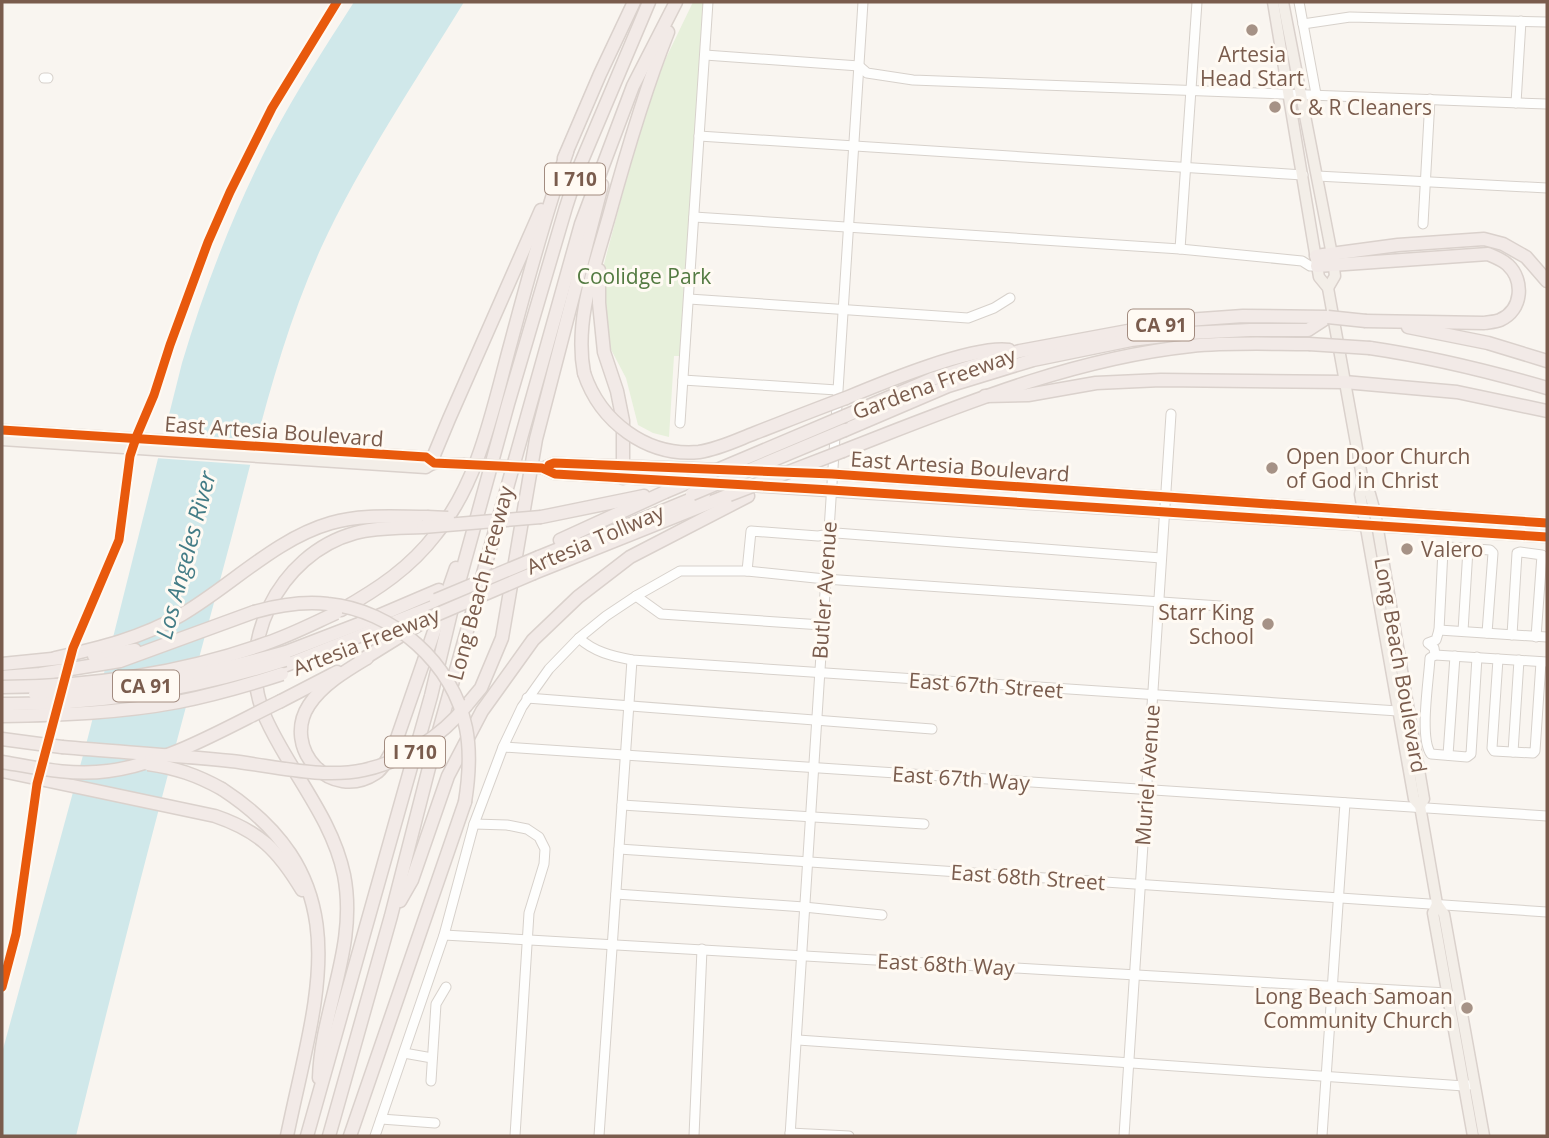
<svg xmlns="http://www.w3.org/2000/svg" width="1549" height="1138" font-family="'Open Sans',sans-serif">
	<rect width="100%" height="100%" fill="#f9f5f0"/>
	<path fill="#e7f0db" d="M693 2H704L680 356H674L669 437 653 433 638 425 626 378 606 340 601 309 604 264 643 117 666 58Z"/>
	<path fill="#d0e8ea" d="M354 2H464C415 82 361 162 321 248 274 352 252 464 222 573 171 760 122 948 76 1136H2V1053L88 737 182 363C205 286 234 211 271 139 296 92 325 47 354 2Z"/>
	<path fill="#f9f5f0" d="M161 433 260 440 253 465 155 458Z"/>
	<g fill="none" stroke-linecap="round" stroke-linejoin="round">
		<g stroke="#d7d1cb" stroke-width="11">
			<g id="minor">
				<path d="M1299 2 1316 94"/>
				<path d="M1303 24 1350 17 1547 22"/>
				<path d="M705 55 859 66 867 73 913 80 1547 104"/>
				<path d="M44 78H48"/>
				<path d="M1516 103 1521 21"/>
				<path d="M699 136 1303 175"/>
				<path d="M1317 176 1547 188"/>
				<path d="M694 217 1180 249 1302 261 1310 266H1317"/>
				<path d="M1423 224 1430 99"/>
				<path d="M1180 249 1197 2"/>
				<path d="M689 299 968 318 994 308 1010 298"/>
				<path d="M683 380 837 390"/>
				<path d="M680 423 708 2"/>
				<path d="M747 571 751 531 818 536 836 533 1161 558"/>
				<path d="M636 596 661 614 822 625"/>
				<path d="M1439 630 1547 637"/>
				<path d="M1463 631 1468 549"/>
				<path d="M1512 635 1517 553 1520 552 1542 555 1536 637"/>
				<path d="M579 638C594 652 612 656 632 660L1398 711"/>
				<path d="M1435 655 1547 662"/>
				<path d="M1477 657 1471 754 1467 757 1431 754C1419 738 1429 679 1430 658L1435 655 1434 648 1428 643 1436 640 1439 630 1443 550 1448 547 1490 550 1493 553 1487 633"/>
				<path d="M1498 659 1492 748 1494 751 1533 753 1535 751 1541 662"/>
				<path d="M527 698 932 729"/>
				<path d="M503 747 1547 816"/>
				<path d="M1513 752 1519 660"/>
				<path d="M1448 755 1455 656"/>
				<path d="M622 805 924 824"/>
				<path d="M474 824 507 825 527 829 539 837 545 849 544 864 529 913 515 1136"/>
				<path d="M619 849 1547 912"/>
				<path d="M616 894 804 907 882 915"/>
				<path d="M444 935 1447 993"/>
				<path d="M798 1040 1464 1086 1469 1085"/>
				<path d="M404 1053 432 1058"/>
				<path d="M431 1081 436 1004 446 987"/>
				<path d="M381 1119 435 1123"/>
				<path d="M790 1133 849 1136"/>
				<path d="M375 1136 444 935 474 824 503 747 522 707 549 669 579 638 606 616 636 596 680 571H747L825 579 1220 606"/>
				<path d="M599 1136 632 660"/>
				<path d="M694 1136 702 949"/>
				<path d="M790 1136 863 2"/>
				<path d="M1124 1136 1171 414"/>
				<path d="M1322 1136 1345 803"/>
			</g>
		</g>
		<g stroke="#dad1cc" stroke-width="13">
			<g id="major">
				<path d="M1273 2 1319 277 1328 288 1363 482 1370 494 1375 512 1424 799 1420 806"/>
				<path d="M1283 2 1333 260 1335 276 1328 288"/>
				<path d="M2 430 426 457 434 463 463 464"/>
				<path d="M2 440 426 468 434 463"/>
				<path d="M542 468 555 474 689 482"/>
				<path d="M542 468 554 463 720 469"/>
				<path d="M750 470 832 474 1547 523"/>
				<path d="M1363 482 1360 494 1408 765 1414 799 1420 806 1437 904 1444 914 1484 1136"/>
				<path d="M719 484 1547 537"/>
				<path d="M1437 904 1433 913 1473 1136"/>
			</g>
		</g>
		<g stroke="#dad1cc" stroke-width="15">
			<g id="highway">
				<path d="M564 158 600 74 634 2"/>
				<path d="M1316 256 1398 245 1484 239 1503 244 1526 257 1547 281"/>
				<path d="M1317 266 1488 254C1495 257 1503 260 1508 265 1524 280 1523 310 1500 320 1495 322 1489 322 1484 323L1366 321"/>
				<path d="M599 270V303L604 352 617 391 623 421V478"/>
				<path d="M1408 327 1488 343 1547 361"/>
				<path d="M1370 348C1431 357 1488 371 1547 388"/>
				<path d="M584 373C574 320 595 266 609 216 626 154 644 92 668 32"/>
				<path d="M985 396 1028 395 1096 383 1161 380 1344 382 1457 392 1547 411"/>
				<path d="M846 398C882 383 973 345 1009 350"/>
				<path d="M845 416 932 379 1020 351 1187 320 1243 316 1327 317"/>
				<path d="M845 430 948 386 1033 360 1131 340 1188 333 1250 330H1308L1328 317"/>
				<path d="M843 451C956 407 1069 359 1191 346 1230 342 1269 344 1309 344"/>
				<path d="M434 463V455L449 419 541 210"/>
				<path d="M541 517 644 496"/>
				<path d="M560 540 665 492"/>
				<path d="M570 549 704 494"/>
				<path d="M539 557 576 542"/>
				<path d="M534 573 729 495"/>
				<path d="M341 610C378 589 410 568 436 534 480 480 493 407 511 342 528 278 545 215 567 152"/>
				<path d="M286 652 364 622 439 590"/>
				<path d="M94 656 135 650"/>
				<path d="M55 658C99 648 142 638 181 615 231 586 275 539 331 523 362 514 395 517 427 517"/>
				<path d="M367 658C347 670 323 684 309 705 281 748 331 803 376 773 384 768 389 755 394 747L456 568"/>
				<path d="M360 661 431 617"/>
				<path d="M2 664 62 658"/>
				<path d="M284 666 435 606"/>
				<path d="M2 677 40 674 120 661 254 612"/>
				<path d="M281 701 337 672"/>
				<path d="M466 706 481 688 502 638 536 439 602 185"/>
				<path d="M2 739 62 747"/>
				<path d="M2 771 215 816C259 831 278 850 302 890"/>
				<path d="M222 789C364 882 315 998 287 1136"/>
				<path d="M400 901 412 880 448 776 482 711 533 640 578 597 630 557 748 496"/>
				<path d="M319 1078C321 1009 358 947 344 875 332 817 290 772 266 719 233 647 278 554 355 533 376 527 401 528 423 527"/>
				<path d="M307 1136 431 696 453 604 508 404 566 207 578 170 649 2"/>
				<path d="M329 1136 391 916 433 752 581 224 633 86 676 2"/>
				<path d="M350 1136 465 802"/>
			</g>
		</g>
		<use href="#minor" stroke="#fefefd" stroke-width="9"/>
		<use href="#major" stroke="#f3eee8" stroke-width="10"/>
		<use href="#highway" stroke="#f2eae7" stroke-width="12"/>
		<g stroke="#dad1cc" stroke-width="13" stroke-linecap="butt">
			<path id="major-bridge" d="M463 464 542 468"/>
		</g>
		<g stroke="#dad1cc" stroke-width="15" stroke-linecap="butt">
			<g id="highway-bridge">
				<path d="M1328 317 1366 321"/>
				<path d="M1309 344 1370 348"/>
				<path d="M584 373C600 421 646 457 699 452 719 449 737 440 755 433 786 421 816 409 846 398"/>
				<path d="M665 492 845 416"/>
				<path d="M692 494 845 430"/>
				<path d="M729 495 843 451"/>
				<path d="M427 517 448 518"/>
				<path d="M423 527 541 517"/>
				<path d="M436 600 539 557"/>
				<path d="M254 612C279 605 302 601 328 604 393 610 453 663 466 728 471 753 469 777 465 802"/>
				<path d="M431 617 534 573"/>
				<path d="M2 687C90 687 184 673 267 643 291 635 314 623 336 613"/>
				<path d="M35 694C123 692 201 676 286 652"/>
				<path d="M2 704C99 705 192 690 285 660"/>
				<path d="M2 716C61 715 120 713 178 702 213 695 248 685 282 674"/>
				<path d="M62 747C118 752 175 755 231 761 274 766 322 779 364 770 402 762 442 736 466 706"/>
				<path d="M2 762C37 768 72 776 108 771 166 764 229 726 281 701"/>
				<path d="M148 764C176 768 197 775 222 789"/>
			</g>
		</g>
		<use href="#major-bridge" stroke="#f3eee8" stroke-width="10"/>
		<use href="#highway-bridge" stroke="#f2eae7" stroke-width="12"/>
		<g stroke="#fffaf3" stroke-width="13">
			<g id="cycleway">
				<path d="M2 430 426 457 434 463 542 468 555 474 831 490 1547 537"/>
				<path d="M549 465 554 463 832 474 1547 523"/>
				<path d="M2 987 16 934 37 784 73 648 119 540 130 456 137 435 154 395 170 345 208 242 230 192 272 108 337 2"/>
			</g>
		</g>
		<use href="#cycleway" stroke="#e8590c" stroke-width="9"/>
	</g>
	<g fill="#a69286" stroke="#fffaf3" stroke-width="2.5">
		<circle cx="1252" cy="30" r="7"/>
		<circle cx="1275" cy="107" r="7"/>
		<circle cx="1272" cy="468" r="7"/>
		<circle cx="1407" cy="549" r="7"/>
		<circle cx="1268" cy="624" r="7"/>
		<circle cx="1467" cy="1008" r="7"/>
	</g>
	<g text-anchor="middle" dominant-baseline="central" stroke-width="6" stroke-linejoin="round" paint-order="stroke">
		<g fill="#fffaf3" stroke="#a28b7f" stroke-width="2">
			<rect x="545" y="163.5" width="60" height="31" rx="5"/>
			<rect x="1128" y="309.5" width="66" height="31" rx="5"/>
			<rect x="113" y="670.5" width="66" height="31" rx="5"/>
			<rect x="385" y="736.5" width="60" height="31" rx="5"/>
		</g>
		<g font-size="19" font-weight="bold" fill="#7a5c4d">
			<text x="575" y="179">I 710</text>
			<text x="1161" y="325">CA 91</text>
			<text x="146" y="686">CA 91</text>
			<text x="415" y="752">I 710</text>
		</g>
		<g font-size="21" fill="#7a5c4d" stroke="#fffaf3" text-anchor="start">
			<text x="1252" y="54" text-anchor="middle">Artesia<tspan x="1252" dy="24">Head Start</tspan></text>
			<text x="1289" y="107">C &amp; R Cleaners</text>
			<text x="1286" y="456">Open Door Church<tspan x="1286" dy="24">of God in Christ</tspan></text>
			<text x="1421" y="549">Valero</text>
			<text x="1254" y="612" text-anchor="end">Starr King<tspan x="1254" dy="24">School</tspan></text>
			<text x="1453" y="996" text-anchor="end">Long Beach Samoan<tspan x="1453" dy="24">Community Church</tspan></text>
		</g>
		<g font-size="21" fill="#537a41" stroke="#fffaf3">
			<text x="644" y="276">Coolidge Park</text>
		</g>
		<g font-size="21" fill="#7a5c4d" stroke="#fffaf3">
			<text transform="translate(934 383) rotate(-20)">Gardena Freeway</text>
			<text transform="translate(274 431) rotate(4)">East Artesia Boulevard</text>
			<text transform="translate(960 466) rotate(4)">East Artesia Boulevard</text>
			<text transform="translate(595 539) rotate(-23)">Artesia Tollway</text>
			<text transform="translate(480 583) rotate(-75)">Long Beach Freeway</text>
			<text transform="translate(824 590) rotate(-86)">Butler Avenue</text>
			<text transform="translate(366 641) rotate(-21)">Artesia Freeway</text>
			<text transform="translate(1401 665) rotate(80)">Long Beach Boulevard</text>
			<text transform="translate(986 685) rotate(4)">East 67th Street</text>
			<text transform="translate(1147 775) rotate(-86)">Muriel Avenue</text>
			<text transform="translate(961 778) rotate(4)">East 67th Way</text>
			<text transform="translate(1028 877) rotate(4)">East 68th Street</text>
			<text transform="translate(946 964) rotate(3)">East 68th Way</text>
		</g>
		<g font-size="23" font-style="italic" fill="#437c86" stroke="#fffaf3">
			<text transform="translate(185 555) rotate(-75)">Los Angeles River</text>
		</g>
	</g>
	<rect width="1549" height="1138" fill="none" stroke="#7a5c4d" stroke-width="7"/>
</svg>
